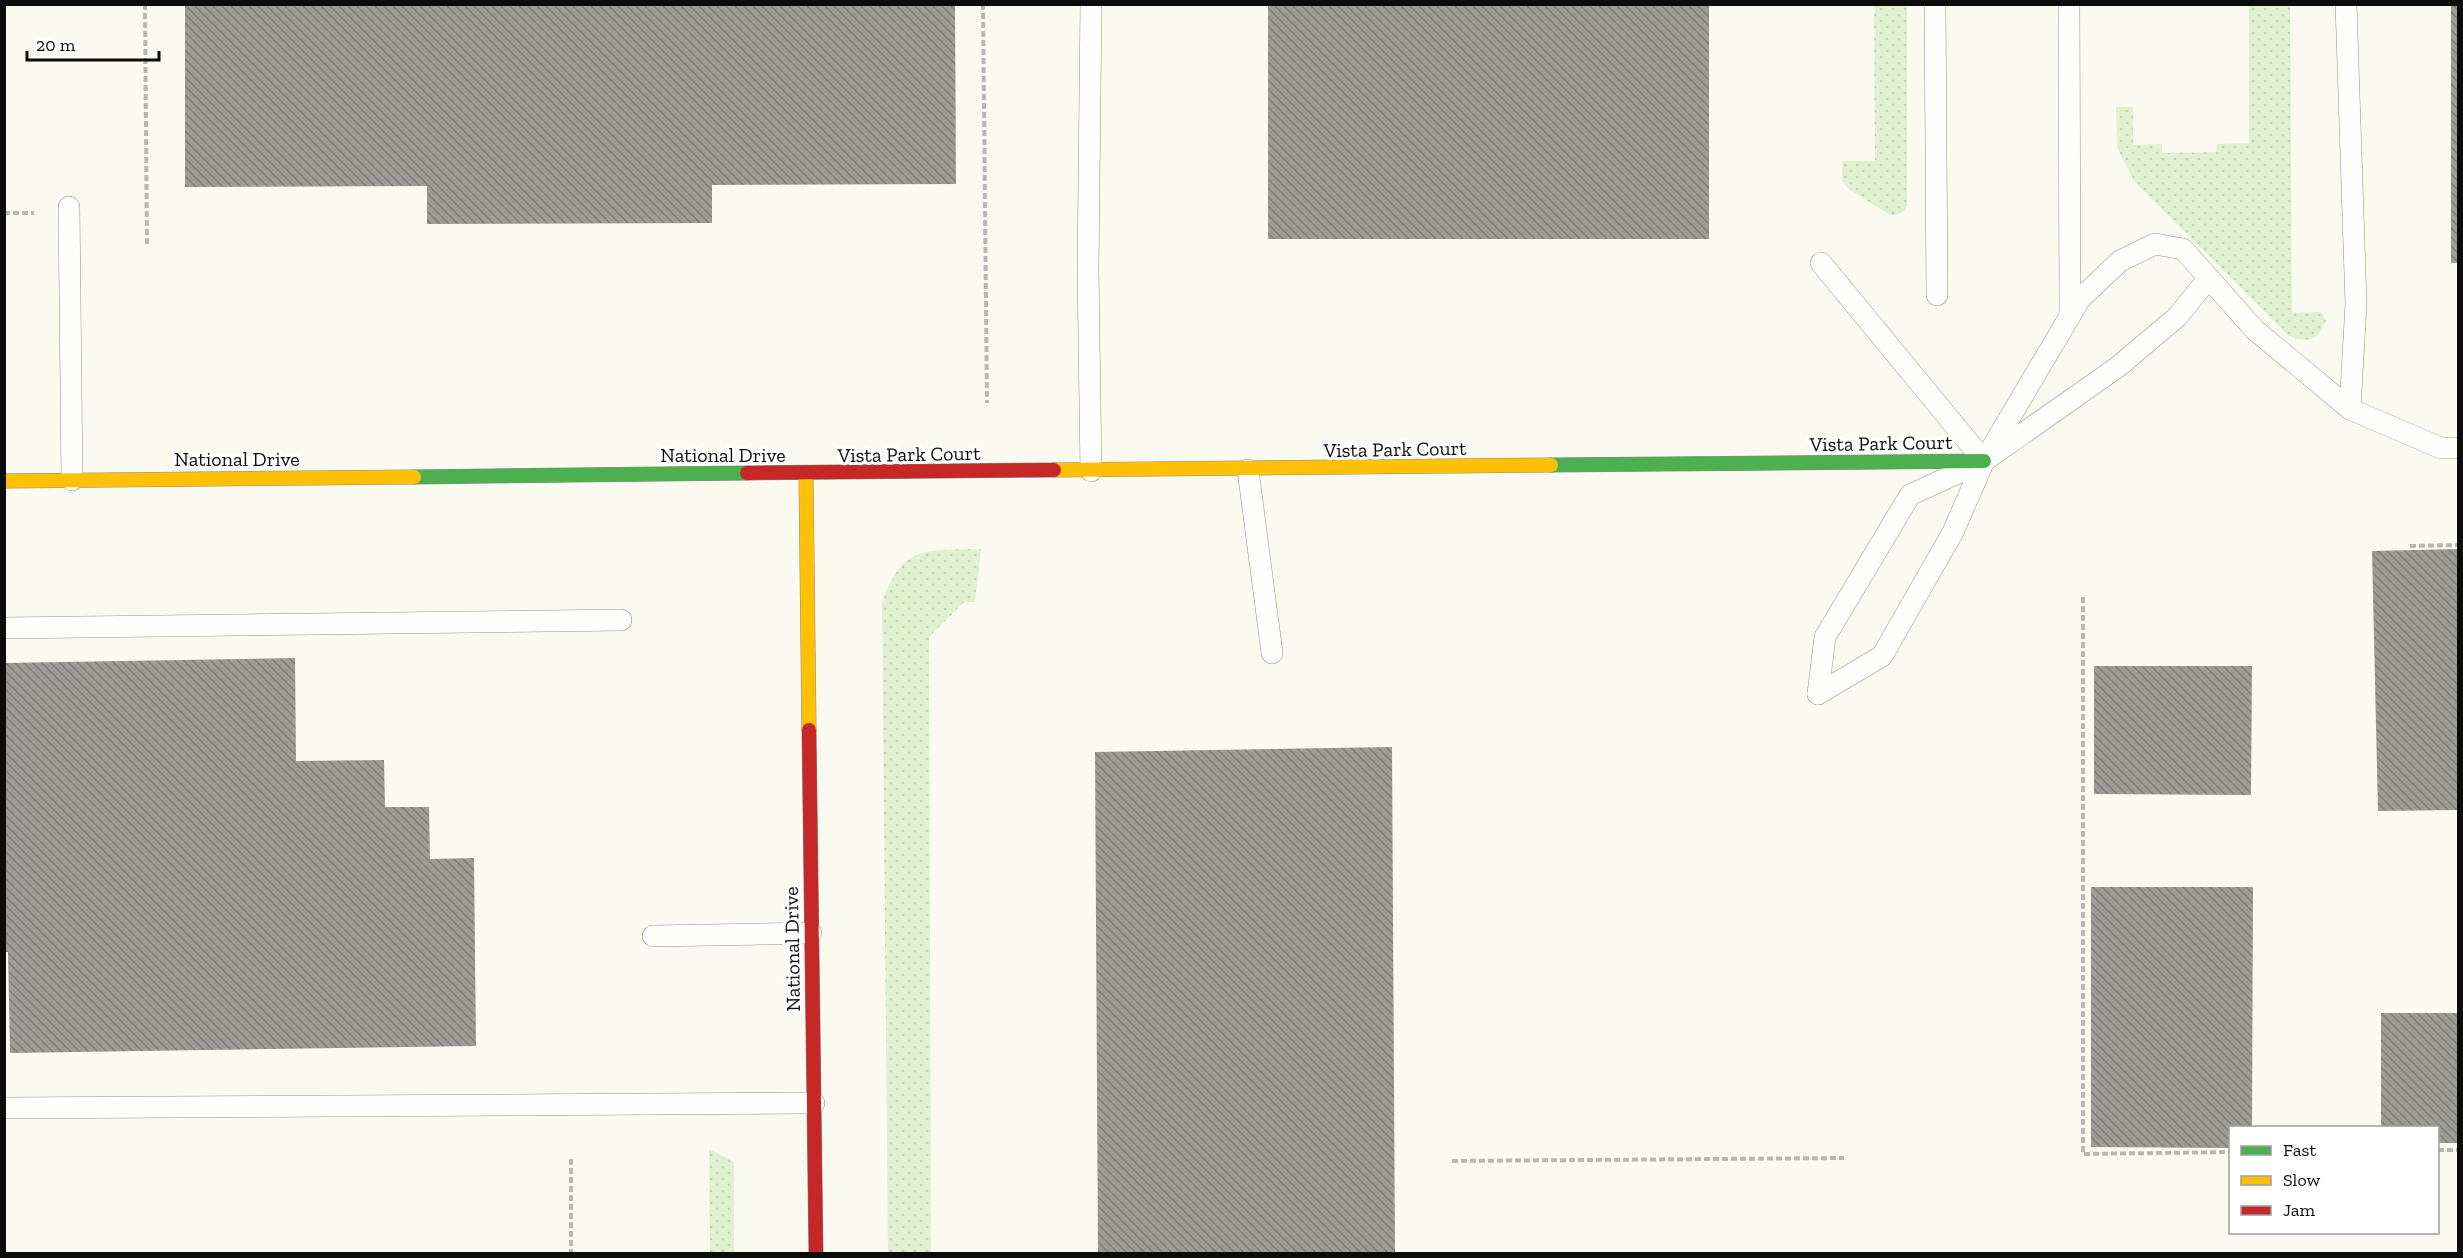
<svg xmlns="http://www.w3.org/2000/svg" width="2463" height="1258" font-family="'Zilla Slab',serif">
	<defs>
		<pattern id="grass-dots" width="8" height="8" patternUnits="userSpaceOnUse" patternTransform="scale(1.5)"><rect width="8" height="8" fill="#e0f1d0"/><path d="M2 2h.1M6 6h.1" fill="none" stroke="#bfcdb1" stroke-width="1.8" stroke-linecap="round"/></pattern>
		<pattern id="building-back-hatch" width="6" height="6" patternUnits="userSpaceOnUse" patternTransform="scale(1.5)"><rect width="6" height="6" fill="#9d9c96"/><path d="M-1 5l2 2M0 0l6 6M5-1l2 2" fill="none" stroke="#7e7e79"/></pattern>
	</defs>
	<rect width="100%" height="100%" fill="#fafaf0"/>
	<g fill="url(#grass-dots)">
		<path d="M1874 5H1907V205C1904 213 1899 215 1890 215L1847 188 1842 180V161H1875Z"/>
		<path d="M2249 5H2290L2292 313 2321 312 2326 320C2319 340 2308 344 2289 336L2134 181 2117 147 2116 107H2133V145L2162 144V153L2216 152 2217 144 2249 143Z"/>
		<path d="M981 549 975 602H964L929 637 931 1253H888L882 603C903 543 926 551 981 549Z"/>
		<path d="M709 1149 734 1162V1253H710Z"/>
	</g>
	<g fill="url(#building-back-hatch)">
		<path d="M425 4H955L956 184 712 185V223L427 224V186L185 187V6Z"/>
		<rect x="1268" y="4" width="441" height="235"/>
		<rect x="2451" y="4" width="7" height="259"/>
		<path d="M2458 549V810L2378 811 2372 551Z"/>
		<path d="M295 658 296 761 384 760 385 807H429L430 859 474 858 476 1046 10 1053 8 952H4V663Z"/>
		<path d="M2094 666H2252L2251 795 2094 794Z"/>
		<path d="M1392 747 1395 1254H1098L1095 752Z"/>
		<path d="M2091 887H2253L2252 1128H2230V1148L2091 1147Z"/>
		<path d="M2381 1013H2458V1143H2438V1128H2381Z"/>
	</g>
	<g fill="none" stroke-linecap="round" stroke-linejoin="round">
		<g stroke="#93938f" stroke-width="22">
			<g id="lane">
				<path d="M1935 4 1937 295"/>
				<path d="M2069 4 2070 316"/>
				<path d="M2346 4 2356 304 2350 409"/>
				<path d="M69 207 72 480"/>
				<path d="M1821 263 1984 461"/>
				<path d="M1248 470 1272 653"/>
				<path d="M1091 471 1088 270 1091 4"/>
				<path d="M4 628 621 620"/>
				<path d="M1818 694 1882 656 1953 532 1984 461 2080 299 2120 261 2155 244 2183 249 2255 330 2350 409 2441 448H2458"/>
				<path d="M1818 694 1825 637 1910 495 1984 461 2119 366 2177 317 2208 279"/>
				<path d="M653 936 811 933"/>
				<path d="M4 1108 814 1103"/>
			</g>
		</g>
		<g stroke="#8a8a85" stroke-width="15">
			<g id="fast">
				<path d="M1551 465 1984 461"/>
				<path d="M414 477 747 473"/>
			</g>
		</g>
		<g stroke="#8a8a85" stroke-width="15">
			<g id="slow">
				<path d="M1054 470 1551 465"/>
				<path d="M806 474 809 730"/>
				<path d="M4 481 414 477"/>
			</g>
		</g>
		<g stroke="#8a8a85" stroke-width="15">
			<g id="jam">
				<path d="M747 473 1054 470"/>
				<path d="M809 730 816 1254"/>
			</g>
		</g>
		<g stroke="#b7b7b5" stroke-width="4" stroke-dasharray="6 3" stroke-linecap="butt">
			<path d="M145 4 147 245"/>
			<path d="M983 4 987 403"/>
			<path d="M4 213H34"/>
			<path d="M2410 546 2458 545"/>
			<path d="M2083 597V1154L2230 1152"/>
			<path d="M2438 1150H2458"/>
			<path d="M571 1159V1254"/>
			<path d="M1452 1161 1844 1158"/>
		</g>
		<use href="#lane" stroke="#fefefd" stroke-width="21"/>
		<use href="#fast" stroke="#4caf50" stroke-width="14"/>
		<use href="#slow" stroke="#ffc107" stroke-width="14"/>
		<use href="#jam" stroke="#c62828" stroke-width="14"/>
	</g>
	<g text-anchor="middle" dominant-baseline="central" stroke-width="6" stroke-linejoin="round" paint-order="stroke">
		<g font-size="20" fill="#0c0c0c" stroke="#fff">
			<text transform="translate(1881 443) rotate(-1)">Vista Park Court</text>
			<text transform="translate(1395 449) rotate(-1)">Vista Park Court</text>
			<text transform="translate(909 454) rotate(-1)">Vista Park Court</text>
			<text x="723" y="455">National Drive</text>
			<text x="237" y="459">National Drive</text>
			<text transform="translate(792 949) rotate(-91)">National Drive</text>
		</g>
	</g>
	<rect width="2463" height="1258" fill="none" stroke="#0c0c0c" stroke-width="12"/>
	<rect x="2229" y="1126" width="210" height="108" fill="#ffffff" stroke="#9e9e9e" stroke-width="1.5"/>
	<rect x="2241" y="1146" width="30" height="9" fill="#4caf50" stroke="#9e9e9e" stroke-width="1.5"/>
	<text x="2283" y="1156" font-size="18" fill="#0c0c0c">Fast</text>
	<rect x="2241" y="1176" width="30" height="9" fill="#ffc107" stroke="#9e9e9e" stroke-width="1.5"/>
	<text x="2283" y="1186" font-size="18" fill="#0c0c0c">Slow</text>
	<rect x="2241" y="1206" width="30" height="9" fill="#c62828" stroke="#9e9e9e" stroke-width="1.5"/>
	<text x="2283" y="1216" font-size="18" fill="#0c0c0c">Jam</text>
	<path d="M27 51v9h132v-9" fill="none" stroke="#0c0c0c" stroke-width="3"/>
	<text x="36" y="51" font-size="18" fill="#0c0c0c" stroke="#ffffff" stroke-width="4.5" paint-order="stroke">20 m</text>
</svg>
